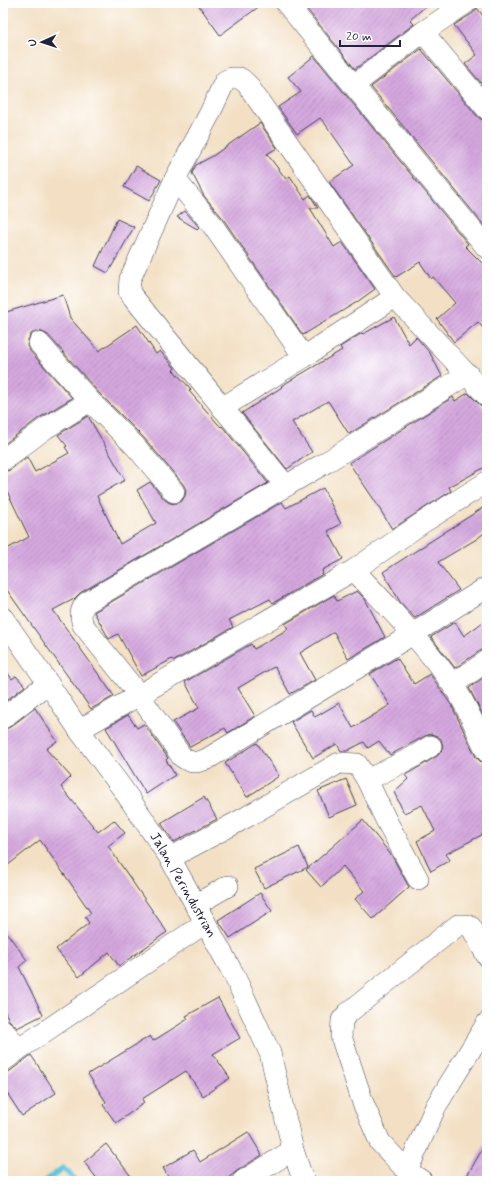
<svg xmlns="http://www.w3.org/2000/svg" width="490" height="1184" font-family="Mynerve,sans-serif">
	<defs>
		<pattern id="building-hatch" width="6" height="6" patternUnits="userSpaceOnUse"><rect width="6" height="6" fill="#d4a7de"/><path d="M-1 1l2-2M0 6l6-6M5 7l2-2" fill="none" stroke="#b68fbf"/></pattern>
	</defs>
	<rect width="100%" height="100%" fill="#fff"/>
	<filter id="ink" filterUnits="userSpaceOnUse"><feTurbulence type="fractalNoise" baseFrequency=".025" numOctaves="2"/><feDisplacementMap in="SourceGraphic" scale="8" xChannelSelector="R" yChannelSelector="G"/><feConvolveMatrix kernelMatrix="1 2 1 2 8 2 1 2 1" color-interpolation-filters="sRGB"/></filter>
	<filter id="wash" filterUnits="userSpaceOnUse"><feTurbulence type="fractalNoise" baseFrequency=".012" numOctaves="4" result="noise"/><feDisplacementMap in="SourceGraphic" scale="16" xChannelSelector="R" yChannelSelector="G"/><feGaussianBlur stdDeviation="0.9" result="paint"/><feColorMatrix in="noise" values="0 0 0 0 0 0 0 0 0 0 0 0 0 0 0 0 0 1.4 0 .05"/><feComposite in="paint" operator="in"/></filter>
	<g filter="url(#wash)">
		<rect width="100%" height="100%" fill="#f3e0c4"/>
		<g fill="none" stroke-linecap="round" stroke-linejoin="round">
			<path stroke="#5cc3d9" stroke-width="6" d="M46 1181 63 1168 76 1181"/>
		</g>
		<g id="blocks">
			<g fill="url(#building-hatch)">
				<path d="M197 3H264L220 35Z"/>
				<path d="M302 3H429L410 20 414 24 355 69Z"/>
				<path d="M477 8 487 21V90L465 64 477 55 454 25 473 13Z"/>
				<path d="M421 49 478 117 482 120 487 121V229L371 87Z"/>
				<path d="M314 56 468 244 465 246 487 268V333L478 322 454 342 437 319 455 303 433 277 431 279 420 262 396 277 329 182 354 165 326 125 320 118 297 134 278 107 301 92 288 77Z"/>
				<path d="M260 123 277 148 267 154 286 179 290 176 305 199 310 195 318 208H310L334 247 342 242 375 289 357 302 303 335 221 216 204 196 192 173 196 165 211 157Z"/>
				<path d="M136 166 161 180 149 201 124 187Z"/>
				<path d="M185 211 199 227 197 229 177 217Z"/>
				<path d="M117 219 134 227 108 273 95 266Z"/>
				<path d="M63 295 70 318 99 351 137 325 156 354 160 351 175 368 173 370 191 389 189 391 218 424 221 427 222 426 268 483 80 593 74 599 53 610 114 696 91 709 9 593 3 583V551L29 537 3 483V472L10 470 27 457 35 472 69 453 65 447 67 446 58 435 88 416 125 480 97 496 120 544 156 523 137 490 150 482 165 500 170 503 176 504 182 501 185 496 186 490 183 484 144 438 99 393 48 335 42 332 36 331 31 334 28 340 27 346 30 351 72 398 39 418 3 445V313Z"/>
				<path d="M394 317 409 344 416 337 430 353 442 376 349 434 328 401 292 422 312 452 287 469 242 413 282 387 281 386 342 350 340 347 362 333 363 334Z"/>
				<path d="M468 393 479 404 483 407 487 408V466L449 487 451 491 392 529 373 498 349 463 453 397 455 401Z"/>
				<path d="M323 488 341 524 328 531 343 559 322 570 323 574 273 603 270 599 229 620 233 627 174 661 172 659 141 676 118 634 109 639 94 612 282 502 286 508Z"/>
				<path d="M487 505V531L475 540 438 562 459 590 415 618 400 602 383 572Z"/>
				<path d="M357 591 365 599 385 637 348 659 334 632 300 653 315 680 290 694 275 667 272 668 238 688 255 716 228 733 225 728 190 747 173 722 199 708 185 682 251 644 254 649 288 629 285 624 334 595 337 601Z"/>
				<path d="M487 619V649L480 651 455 668 431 637 455 622 464 636Z"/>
				<path d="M397 658 414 684 430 674 452 706 476 757 481 762 487 764V832L446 854 450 860 431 871 417 841 435 831 422 805 404 813 394 792 408 779 405 775 421 766 437 756 441 752 443 746 441 739 437 736 431 734 425 736 390 755 379 741 368 748 364 742 347 751H341L337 744 313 758 291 722 311 710 315 717 339 703 353 728 390 705 370 674Z"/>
				<path d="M3 667 12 679 16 676 25 686 3 703Z"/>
				<path d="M487 675V723L469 688Z"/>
				<path d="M35 708 57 741 46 749 71 777 61 787 98 832 114 820 125 833 108 846 167 932 119 966 109 952 79 977 56 949 89 923 85 917 91 913 69 881 40 840 3 869V730L10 727Z"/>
				<path d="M128 715 137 728 144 724 168 758 166 760 175 775 146 794 106 728Z"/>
				<path d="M257 743 279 776 247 797 225 763Z"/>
				<path d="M346 779 357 805 329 817 318 791Z"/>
				<path d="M204 797 217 819 174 842 161 823Z"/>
				<path d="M363 820 392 856 409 887 373 919 355 899 364 891 343 866 321 887 306 870Z"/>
				<path d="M299 847 308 867 264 888 254 869Z"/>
				<path d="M260 893 272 911 230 938 218 920Z"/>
				<path d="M3 928 27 960 19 967 43 1015 17 1028 9 1020 3 1008Z"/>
				<path d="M218 998 240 1038 213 1054 230 1078 203 1096 186 1071 142 1099 144 1103 116 1123 103 1105 106 1102 88 1074 150 1036 153 1041 188 1019 186 1016Z"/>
				<path d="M31 1055 56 1093 22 1116 3 1087V1073L10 1071Z"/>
				<path d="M248 1132 262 1155 237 1171 232 1175 224 1181H171L163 1168 193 1150 200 1162Z"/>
				<path d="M487 1141V1181H464Z"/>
				<path d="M106 1144 130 1175 122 1181H99L84 1162Z"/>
			</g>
		</g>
	</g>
	<g filter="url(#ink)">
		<use href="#blocks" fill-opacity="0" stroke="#413e50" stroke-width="1"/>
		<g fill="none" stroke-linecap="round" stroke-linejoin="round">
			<g stroke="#413e50" stroke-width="22">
				<g id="minor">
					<path d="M286 3 487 248"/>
					<path d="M423 32 487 109"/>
					<path d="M354 85 423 32 466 3"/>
					<path d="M175 179 211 223 304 357"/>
					<path d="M39 343 90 401"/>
					<path d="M468 374 325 463 86 603C80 610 80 616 83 625L139 695 182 757C193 764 195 763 207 759L413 634 487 587"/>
					<path d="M222 408 304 357 395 297"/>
					<path d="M3 460 46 428 90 401 135 446 174 492"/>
					<path d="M286 486 129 292 130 279 175 179 209 115 225 81 232 78H240L247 84 395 297 487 396"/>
					<path d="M354 570C388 607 424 643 452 684 467 704 476 730 487 752"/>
					<path d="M3 618 48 683 79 730 122 788 170 858 234 975 270 1053 293 1150 301 1174 305 1181"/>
					<path d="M453 684 487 661"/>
					<path d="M3 718 48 683"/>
					<path d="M79 730 354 570 422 523 487 482"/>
					<path d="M367 780 415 756 431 746"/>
					<path d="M170 858 243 819 339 763 357 764 367 780 386 820 418 879"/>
					<path d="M195 905 228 886"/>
					<path d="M3 1030 19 1049"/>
					<path d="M3 1061 19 1049 205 923"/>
					<path d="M407 1171 436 1106 487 1023"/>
					<path d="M243 1181 293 1150"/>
					<path d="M422 1181 407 1171 380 1142 363 1103 341 1036 342 1020 348 1013 458 925H466L471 927 487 956"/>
				</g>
			</g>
			<use href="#minor" stroke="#fff" stroke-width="21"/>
		</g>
	</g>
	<g text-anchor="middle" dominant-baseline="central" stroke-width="3" stroke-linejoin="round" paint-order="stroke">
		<g font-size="14" fill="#22223b" stroke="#fff">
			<text transform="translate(183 885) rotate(60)">Jalan Perindustrian</text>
		</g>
	</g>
	<rect width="490" height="1184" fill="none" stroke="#fff" stroke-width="16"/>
	<g transform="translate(42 42) rotate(267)" stroke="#ffffff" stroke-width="3" paint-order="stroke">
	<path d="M0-3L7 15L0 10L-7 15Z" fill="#22223b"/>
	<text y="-6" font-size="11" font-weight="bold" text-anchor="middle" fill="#22223b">U</text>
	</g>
	<path d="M340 40v6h60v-6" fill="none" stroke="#22223b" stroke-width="2"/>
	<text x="346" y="40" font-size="12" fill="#22223b" stroke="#ffffff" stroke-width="3" paint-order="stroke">20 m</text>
</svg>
